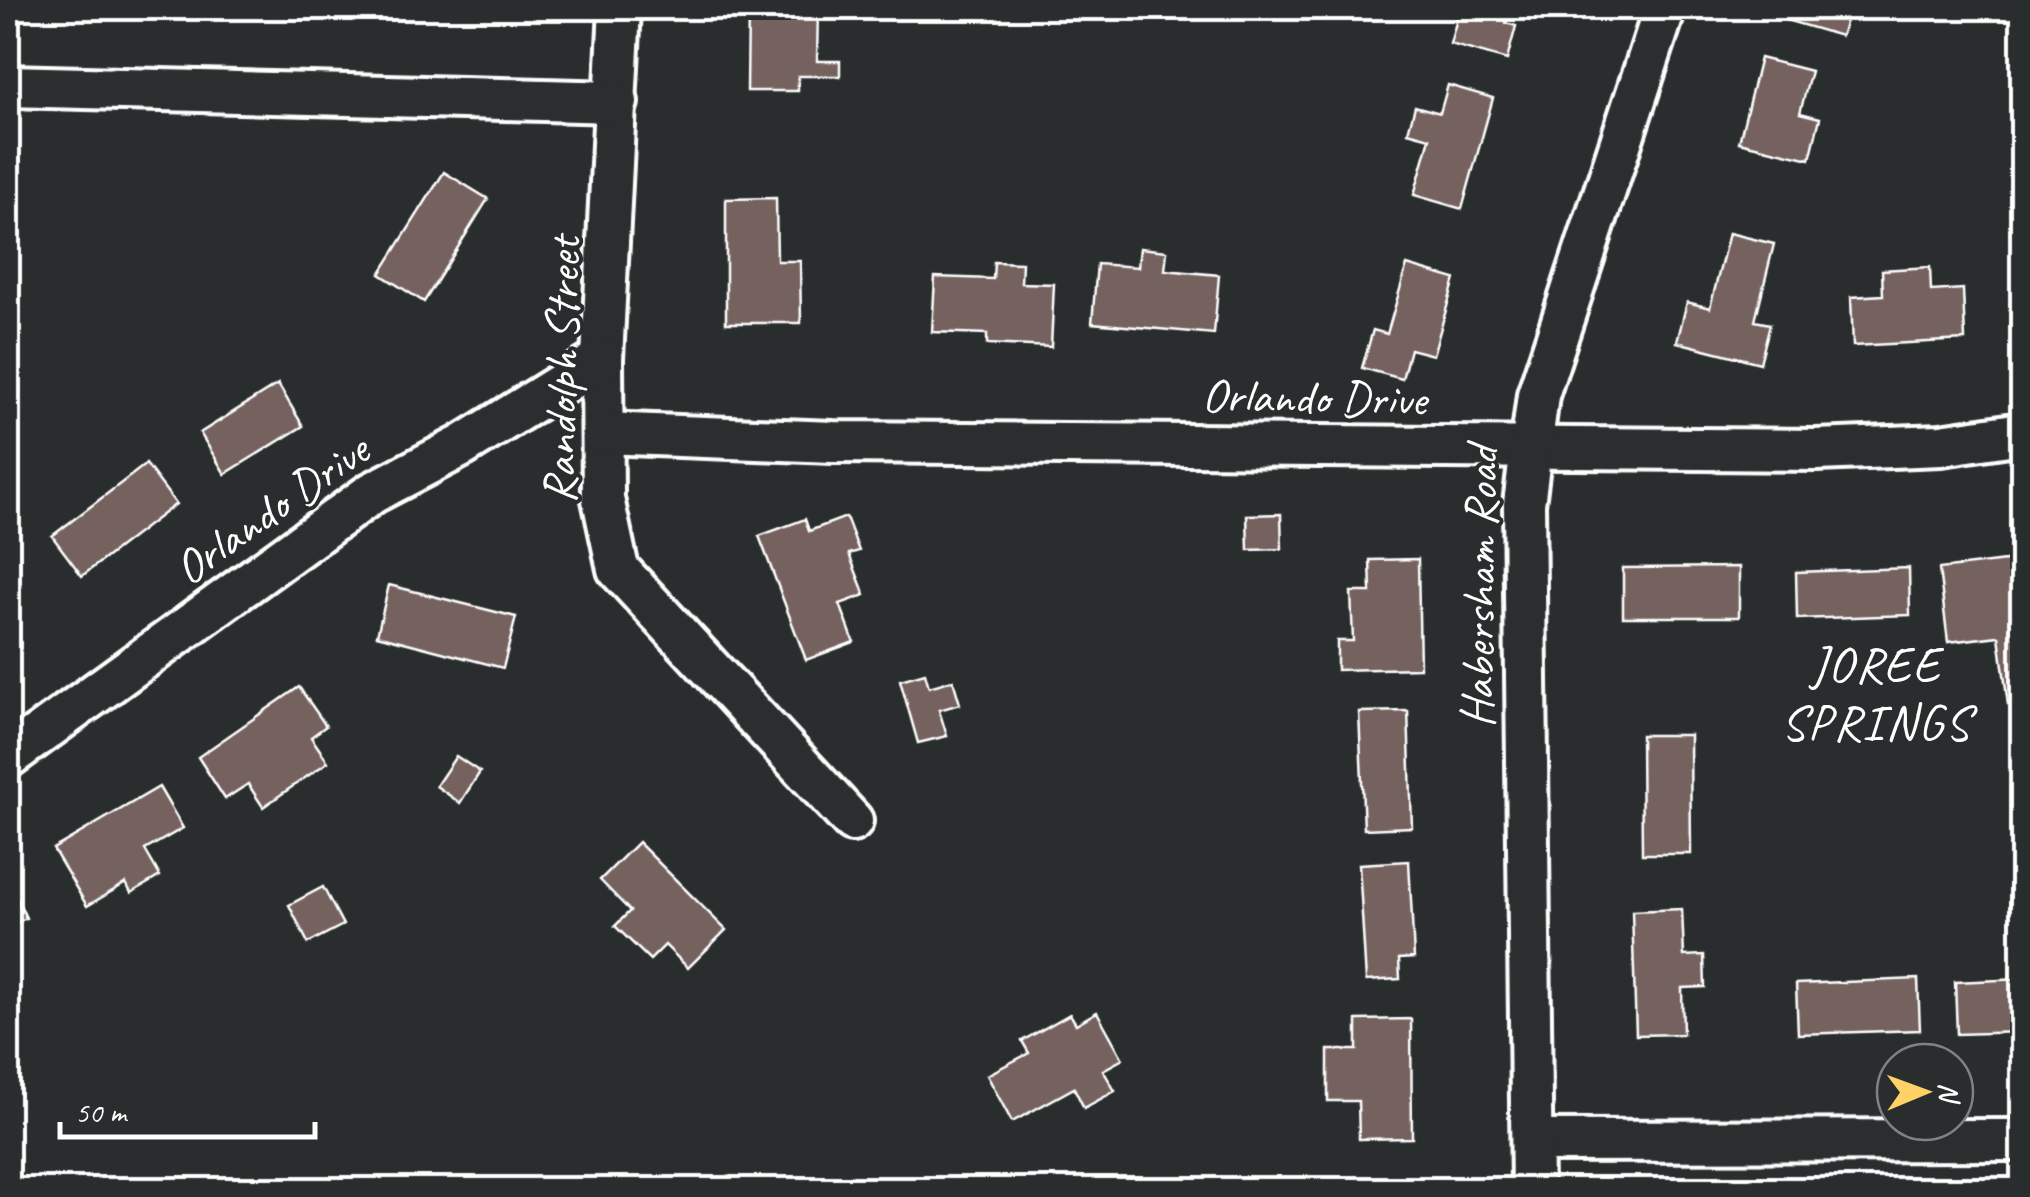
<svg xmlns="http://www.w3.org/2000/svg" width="2030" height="1197" font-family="Caveat,sans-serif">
	<rect width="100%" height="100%" fill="#2a2d2e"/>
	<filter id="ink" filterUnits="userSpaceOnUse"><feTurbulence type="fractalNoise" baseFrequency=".01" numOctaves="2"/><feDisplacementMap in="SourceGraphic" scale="20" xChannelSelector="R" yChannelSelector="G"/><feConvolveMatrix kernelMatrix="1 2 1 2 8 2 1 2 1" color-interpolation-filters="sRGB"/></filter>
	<g filter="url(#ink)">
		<g fill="#74625e" stroke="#fff" stroke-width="2.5">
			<path d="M748 8H818L817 61H840V76H798V91H747Z"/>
			<path d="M1460 8H1511L1506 23 1516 26 1507 60 1450 44Z"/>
			<path d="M1785 8H1850L1841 36 1782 19Z"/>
			<path d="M1760 58 1811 71 1800 113 1820 118 1810 159 1739 142Z"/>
			<path d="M1448 85 1493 98 1462 209 1414 195 1430 138 1408 132 1415 106 1440 113Z"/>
			<path d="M444 172 488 199 424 302 380 274Z"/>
			<path d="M776 198 777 261H800L801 323H726V199Z"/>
			<path d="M1729 233 1774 244 1755 321 1770 324 1760 363 1677 342 1687 302 1710 308Z"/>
			<path d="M1140 248 1167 251 1165 270 1219 275 1214 334 1092 323 1097 264 1138 267Z"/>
			<path d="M994 262 1022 263 1021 283 1054 284 1051 347 987 344V334L932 332 935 277 993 279Z"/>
			<path d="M1407 265 1455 279 1433 355 1410 349 1402 379 1362 368 1373 330 1387 334Z"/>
			<path d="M1930 267 1931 291 1963 289 1965 340 1853 346 1851 297 1883 295 1882 270Z"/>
			<path d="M278 384 303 426 225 474 200 433Z"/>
			<path d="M146 464 176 504 82 576 52 536Z"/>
			<path d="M1281 514 1282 549 1248 550 1247 515Z"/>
			<path d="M846 517 859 551 849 554 865 595 840 604 854 642 806 660 759 536 805 519 809 531Z"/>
			<path d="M1418 559 1420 668 1337 670V641H1353L1351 592H1371L1370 560Z"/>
			<path d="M2022 559V703L2008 705 1999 636 1948 642 1939 569Z"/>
			<path d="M1739 567V617H1623V568Z"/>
			<path d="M1909 568 1910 615 1797 619 1796 572Z"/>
			<path d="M389 585 516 617 503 668 377 635Z"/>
			<path d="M925 673 929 687 953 680 960 704 939 710 947 736 918 743 900 680Z"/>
			<path d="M299 687 326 726 311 737 328 762 263 807 248 784 225 799 198 757Z"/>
			<path d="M1408 711 1412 827 1364 829 1359 712Z"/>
			<path d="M1641 735H1690L1691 854H1642Z"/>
			<path d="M456 756 480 772 460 803 436 786Z"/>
			<path d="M159 787 183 828 145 850 160 876 131 893 126 883 87 906 53 849Z"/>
			<path d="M638 842 726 930 688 968 665 945 650 960 615 926 630 911 600 880Z"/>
			<path d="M1409 861 1414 958 1399 959 1400 979 1366 981 1359 864Z"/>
			<path d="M8 879 26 918 8 927Z"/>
			<path d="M323 887 343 925 308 943 289 905Z"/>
			<path d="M1682 909 1684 956 1704 955 1705 987 1682 988 1683 1034 1636 1035 1632 911Z"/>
			<path d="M1918 979 1920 1030 1798 1034 1796 984Z"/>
			<path d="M2022 979V1032L1957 1034 1955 982Z"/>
			<path d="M1097 1012 1123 1059 1103 1070 1115 1091 1084 1108 1074 1088 1012 1122 987 1075 1029 1053 1022 1041 1070 1014 1076 1024Z"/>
			<path d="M1411 1019 1412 1138 1359 1139 1358 1101H1328V1050H1357V1020Z"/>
		</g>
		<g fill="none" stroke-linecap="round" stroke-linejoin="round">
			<g stroke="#fff" stroke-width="48">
				<g id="minor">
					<path d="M620 8 602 359 603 499 618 569 852 821"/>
					<path d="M8 86 617 102"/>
					<path d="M603 433 833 442 1816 450 1941 445 2022 433"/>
					<path d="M8 757 372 493 462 446 602 359"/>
					<path d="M1532 1141 2022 1140"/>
					<path d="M1532 1190 1524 504 1538 395 1665 8"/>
				</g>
			</g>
			<use href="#minor" stroke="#2a2d2e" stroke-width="40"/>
		</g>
	</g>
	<g text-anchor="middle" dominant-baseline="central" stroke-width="8" stroke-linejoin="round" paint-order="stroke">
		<g font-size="48" fill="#fff" stroke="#2a2d2e">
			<text transform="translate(561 370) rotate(-89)">Randolph Street</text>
			<text transform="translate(1314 397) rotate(1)">Orlando Drive</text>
			<text transform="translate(271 509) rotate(-35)">Orlando Drive</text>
			<text transform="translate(1479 587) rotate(-89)">Habersham Road</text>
		</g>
		<g font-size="50" letter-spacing="2.5" fill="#fff" stroke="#2a2d2e">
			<text x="1876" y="664">JOREE<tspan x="1876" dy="58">SPRINGS</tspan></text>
		</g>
	</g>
	<rect width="2030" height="1197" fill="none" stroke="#2a2d2e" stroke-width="40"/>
	<rect x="20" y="20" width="1990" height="1157" fill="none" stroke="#fff" stroke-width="4" filter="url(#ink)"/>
	<g transform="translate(1925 1092) rotate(89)"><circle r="48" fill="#2a2d2e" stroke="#7f8182" stroke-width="2.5"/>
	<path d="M0-8L18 38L0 25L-18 38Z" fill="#ffd166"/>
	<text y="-15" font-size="28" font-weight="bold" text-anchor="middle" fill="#ffffff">N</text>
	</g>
	<path d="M60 1122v15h255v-15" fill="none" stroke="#ffffff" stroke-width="5"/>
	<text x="75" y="1122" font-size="30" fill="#ffffff" stroke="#2a2d2e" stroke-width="8" paint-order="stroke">50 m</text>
</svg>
